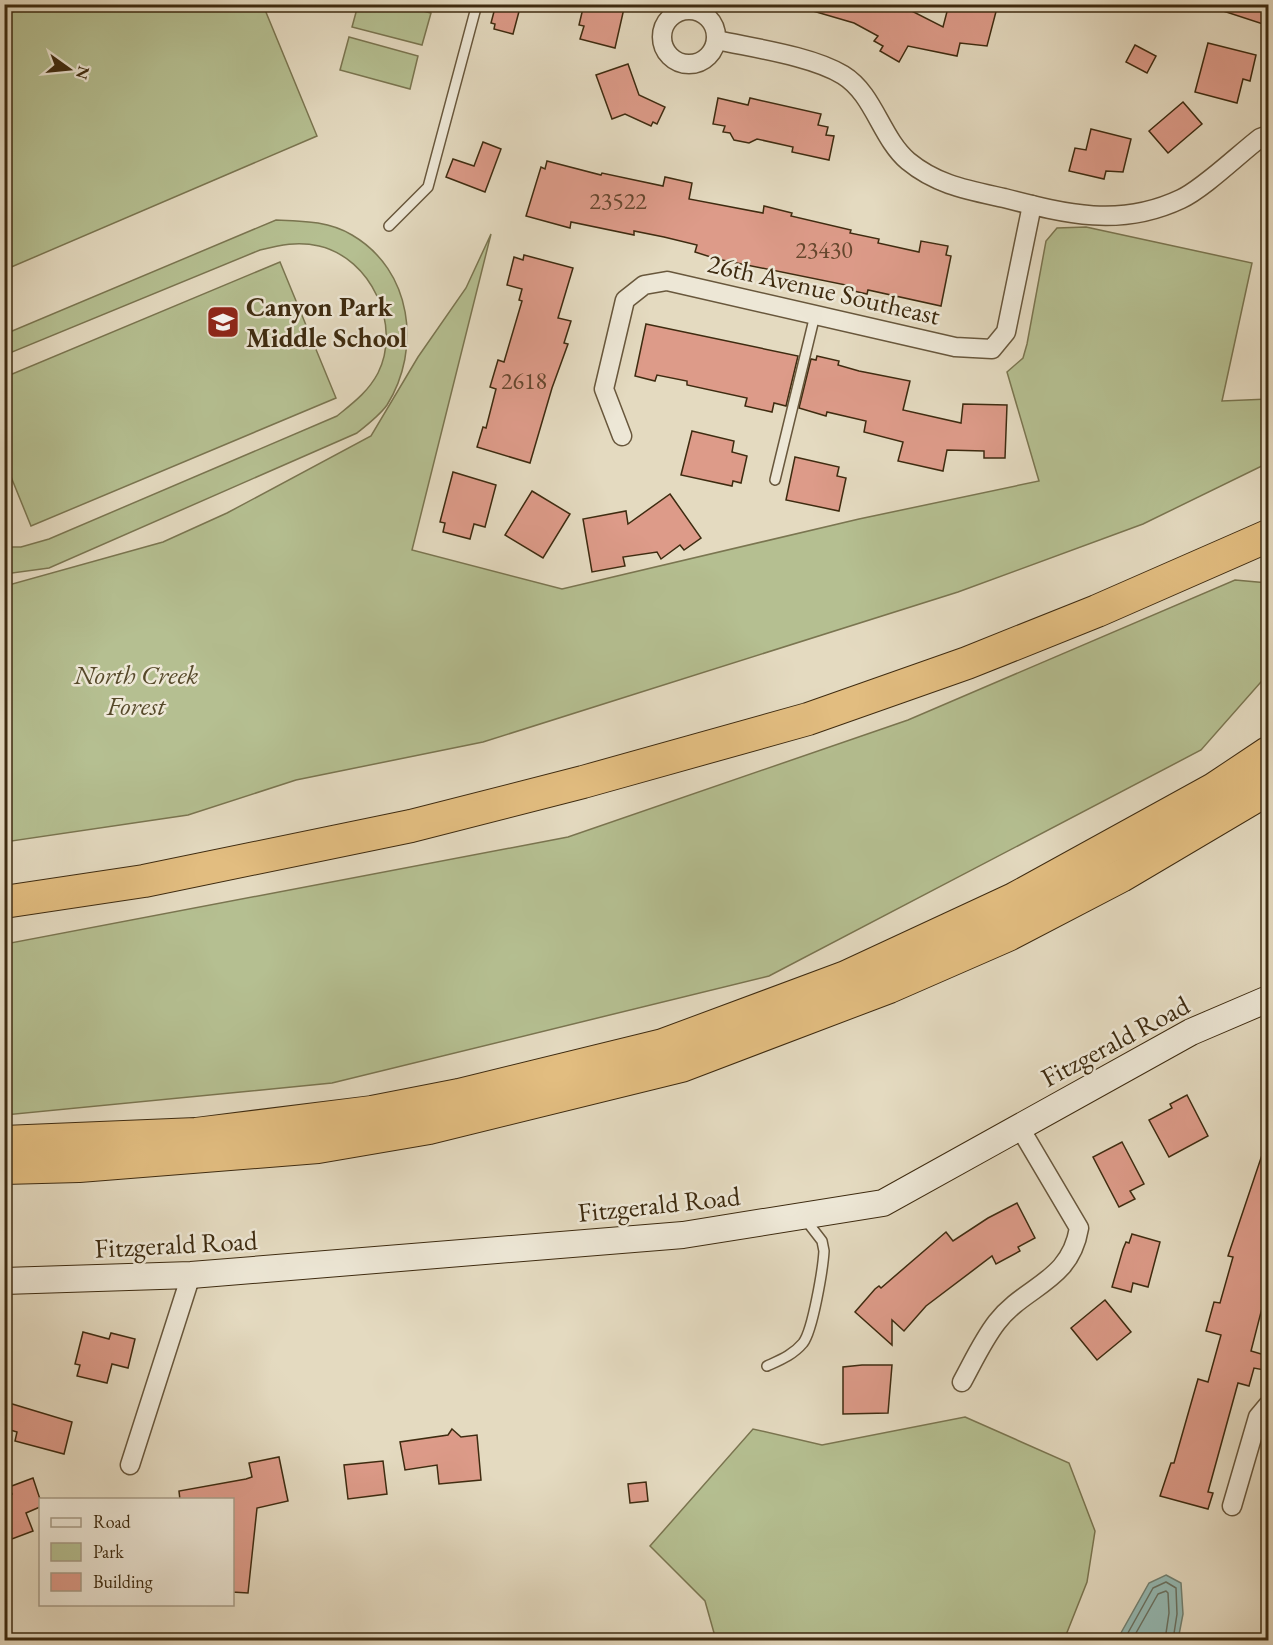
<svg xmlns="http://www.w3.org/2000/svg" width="1273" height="1645" font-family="'EB Garamond',serif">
	<rect width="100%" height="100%" fill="#e4dac0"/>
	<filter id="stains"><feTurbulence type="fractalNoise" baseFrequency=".00333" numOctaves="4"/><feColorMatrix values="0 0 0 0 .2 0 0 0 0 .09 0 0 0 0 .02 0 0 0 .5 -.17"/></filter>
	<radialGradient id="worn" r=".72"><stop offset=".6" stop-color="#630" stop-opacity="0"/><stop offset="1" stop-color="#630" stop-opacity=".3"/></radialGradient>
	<g fill="#b5bf91" stroke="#7a7550" stroke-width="1.5">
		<path d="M33 4 263 5 317 136 9 268 4 257 5 15Z"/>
		<path d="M358 5H399L431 13 422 45 352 27Z"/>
		<path d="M349 37 418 56 410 89 340 70Z"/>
		<path d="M276 220C303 221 329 221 352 235 412 270 422 349 387 405 380 415 367 425 357 433L49 568 5 574V547H21L49 539 337 416C353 403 368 392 378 373 402 325 371 258 319 246 298 241 280 245 260 250L5 355V334Z"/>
		<path d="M1086 227 1252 263 1222 401 1268 399V463L1143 524 958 592 483 742 296 780 188 815 5 842V586L163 542 227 513 371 436 418 357 466 288 491 234 412 550 562 589 859 519 1039 481 1007 372 1023 358 1027 344 1046 241 1057 228Z"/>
		<path d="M280 262 336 398 31 526 5 462V377Z"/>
		<path d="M1235 580 1268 583V674L1201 750 769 976 332 1083 5 1115V944L568 837 908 720Z"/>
		<path d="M965 1417 1069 1463 1095 1531 1087 1582 1064 1640H716L705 1601 650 1546 753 1429 822 1445Z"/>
	</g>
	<path fill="#95bab4" stroke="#728172" stroke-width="1.5" d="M1166 1575 1181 1583 1183 1614 1178 1640H1117L1149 1583Z"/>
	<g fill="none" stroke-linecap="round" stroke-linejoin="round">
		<g stroke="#6a7262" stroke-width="1.5">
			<path d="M1124 1640 1153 1588 1166 1582 1176 1588 1177 1614 1173 1640"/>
			<path d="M1132 1640 1158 1594 1166 1591 1168 1593 1169 1613 1165 1640"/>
		</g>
	</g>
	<g fill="#dd9b89" stroke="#3e2b10" stroke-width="1.5">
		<path d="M496 4H521L513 34 494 29 495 24 491 23Z"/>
		<path d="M584 4H625L615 48 580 39 584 26 579 25Z"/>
		<path d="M807 4H898L943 27 949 4H998L987 46 960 43 957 56 908 46 899 62 880 51 883 46 874 41 878 36 854 23 806 9Z"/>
		<path d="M1215 4H1269V26L1214 8Z"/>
		<path d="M1208 43 1256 55 1250 81 1243 79 1237 103 1195 92Z"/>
		<path d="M1135 45 1156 56 1147 73 1126 62Z"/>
		<path d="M628 64 639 95 665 107 657 124 653 122 651 126 625 114 612 119 596 75Z"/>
		<path d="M718 98 748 105 750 98 821 114 818 125 828 127 826 135 834 136 829 160 792 152 793 147 757 139 749 143 734 140 730 133 723 132 725 126 713 124Z"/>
		<path d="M1183 102 1202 124 1168 153 1149 131Z"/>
		<path d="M1091 129 1131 139 1123 172 1106 171 1104 179 1069 171 1075 148 1086 150Z"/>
		<path d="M483 142 501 149 485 192 446 177 453 159 474 166Z"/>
		<path d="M547 161 601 175 602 173 663 186 665 177 692 183 689 199 763 213 764 206 792 213 791 216 851 230 850 233 879 239 878 243 919 252 921 241 948 246 946 255 951 256 941 306 868 290 867 294 845 289 846 285 717 259 695 252 697 245 664 237 634 231V235L571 222 570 228 526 216 541 167 545 169Z"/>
		<path d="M524 255 573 268 558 318 571 321 564 343 568 344 552 388 530 463 477 447 483 427 486 428 496 389 490 387 498 360 504 362 522 301 519 300 522 289 507 285 514 257 523 260Z"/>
		<path d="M646 324 798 356 786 406 774 403 772 412 745 406 747 398 687 385V381L657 375 655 381 635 376Z"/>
		<path d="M817 356 839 361 838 365 859 371 910 381 903 410 961 423 963 404 1007 405 1005 458H984V451L947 450 943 471 898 461 903 442 864 432 866 421 827 412 826 416 799 408 811 359 816 360Z"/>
		<path d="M692 431 734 441 732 452 747 456 741 483 733 481 732 486 681 475Z"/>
		<path d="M795 457 839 467 837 476 846 478 839 511 786 500Z"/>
		<path d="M453 472 496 485 485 527 474 524 470 539 443 532 445 523 440 522Z"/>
		<path d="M532 491 570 514 543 558 505 535Z"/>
		<path d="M670 494 701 538 684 550 680 545 661 559 657 552 623 557 625 566 592 572 583 519 626 511 628 524Z"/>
		<path d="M1187 1095 1208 1136 1169 1157 1149 1120 1172 1108 1170 1104Z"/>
		<path d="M1122 1142 1144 1184 1130 1191 1135 1199 1119 1207 1093 1157Z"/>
		<path d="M1264 1149 1269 1150V1281L1251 1351 1268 1356 1264 1370 1254 1368 1249 1386 1238 1383 1208 1492 1213 1493 1208 1509 1160 1496 1171 1463H1174L1198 1379 1208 1382 1221 1335 1206 1331 1214 1302 1220 1303 1233 1257 1228 1256Z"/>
		<path d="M1017 1203 1035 1238 1018 1247 1020 1251 996 1264 992 1256 926 1306 904 1331 892 1320V1345L855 1312 875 1289 879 1286 881 1288 946 1232 953 1241 988 1218Z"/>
		<path d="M1132 1234 1160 1242 1148 1287 1133 1283 1131 1292 1112 1287 1123 1249 1126 1242 1129 1243Z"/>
		<path d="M1105 1300 1131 1332 1097 1360 1071 1328Z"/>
		<path d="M83 1332 109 1339 111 1333 135 1339 128 1368 112 1364 107 1383 77 1376 80 1365 75 1364Z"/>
		<path d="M862 1365H892L888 1413 843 1414V1367Z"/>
		<path d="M9 1403 72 1422 64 1454 15 1441 17 1432 4 1428Z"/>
		<path d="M452 1429 461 1437 477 1435 481 1480 439 1484 437 1465 405 1470 400 1442 448 1435Z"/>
		<path d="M279 1457 288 1501 257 1508 248 1593 232 1592V1500H180L179 1491 246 1479 252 1477 249 1463Z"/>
		<path d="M383 1461 387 1494 348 1499 344 1465Z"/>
		<path d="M33 1478 40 1499V1507L26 1513 33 1531 4 1542V1496L12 1494 9 1487Z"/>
		<path d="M646 1482 648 1501 630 1503 628 1484Z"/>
	</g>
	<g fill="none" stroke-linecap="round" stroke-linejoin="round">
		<g stroke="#68573c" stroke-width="12">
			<g id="lane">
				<path d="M389 226 428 187 477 4"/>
				<path d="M775 480 815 315"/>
				<path d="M767 1366C780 1360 793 1355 803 1343 813 1330 823 1268 824 1251L822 1241 805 1219"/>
			</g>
		</g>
		<g stroke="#68573c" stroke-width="21">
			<g id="street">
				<circle cx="689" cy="37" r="27"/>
				<path d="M717 40C753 48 812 56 843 75 874 94 881 138 908 161 937 185 968 190 1004 198 1066 214 1120 228 1181 199 1203 189 1239 154 1260 138L1268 135"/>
				<path d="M622 436 604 389 625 300 644 285 667 281 955 347 992 349 1006 332 1032 205"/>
				<path d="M962 1382C973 1362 983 1340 997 1322 1026 1285 1070 1282 1079 1228L1020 1128"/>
				<path d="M130 1465 191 1275"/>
				<path d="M1232 1506 1258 1417 1268 1405"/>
			</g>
		</g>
		<g stroke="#3e2b10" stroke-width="28">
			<path id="secondary" d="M4 1281 191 1275 683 1235 883 1203 1191 1032 1268 999"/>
		</g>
		<g stroke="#3e2b10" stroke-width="34">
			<g id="highway">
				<path d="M4 902 144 881 411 826 583 782 808 719 967 663 1097 611 1268 536"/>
				<path d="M4 1142 196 1134 372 1112 459 1095 663 1045 846 977 1014 899 1214 789 1268 753"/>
				<path d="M4 1168 79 1166 318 1147 429 1128 681 1066 889 987 1008 935 1121 876 1268 789"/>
			</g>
		</g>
		<use href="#lane" stroke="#ede7d6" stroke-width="9"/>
		<use href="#street" stroke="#ede7d6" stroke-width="18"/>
		<use href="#secondary" stroke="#ede7d6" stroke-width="26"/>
		<use href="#highway" stroke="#e2bd80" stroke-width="32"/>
	</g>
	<defs>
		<g id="school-square" transform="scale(1.725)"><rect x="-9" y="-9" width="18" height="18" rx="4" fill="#8f2418" stroke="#ede7d6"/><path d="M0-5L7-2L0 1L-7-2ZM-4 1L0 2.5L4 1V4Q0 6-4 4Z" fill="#fff"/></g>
	</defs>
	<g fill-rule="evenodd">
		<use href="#school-square" x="223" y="322"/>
	</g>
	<g text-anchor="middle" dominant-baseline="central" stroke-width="5" stroke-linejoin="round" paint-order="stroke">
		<g font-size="24" fill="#66472e">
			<text x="618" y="200">23522</text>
			<text x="824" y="249">23430</text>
			<text x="524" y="380">2618</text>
		</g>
		<g font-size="27" fill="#3e2b10" stroke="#ede7d6">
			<text transform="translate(824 289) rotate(13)">26th Avenue Southeast</text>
			<text transform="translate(1115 1041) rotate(-28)">Fitzgerald Road</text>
			<text transform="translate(659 1204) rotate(-6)">Fitzgerald Road</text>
			<text transform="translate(176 1244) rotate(-3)">Fitzgerald Road</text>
		</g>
		<g font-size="27" font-weight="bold" fill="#3e2b10" stroke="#ede7d6" text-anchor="start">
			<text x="246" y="306">Canyon Park<tspan x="246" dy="31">Middle School</tspan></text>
		</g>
		<g font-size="27" font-style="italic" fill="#56492a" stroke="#ede7d6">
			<text x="136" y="674">North Creek<tspan x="136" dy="31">Forest</tspan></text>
		</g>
	</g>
	<rect width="1273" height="1645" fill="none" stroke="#e4dac0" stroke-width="24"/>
	<rect x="6" y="6" width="1261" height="1633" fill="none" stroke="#3e2b10" stroke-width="3"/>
	<rect x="12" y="12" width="1249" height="1621" fill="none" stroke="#3e2b10" stroke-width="1.5"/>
	<rect x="39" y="1498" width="195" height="108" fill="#ede7d6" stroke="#a79c87" stroke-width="1.5"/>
	<rect x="51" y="1518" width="30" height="9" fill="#ede7d6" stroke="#a79c87" stroke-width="1.5"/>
	<text x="93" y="1528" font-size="18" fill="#3e2b10">Road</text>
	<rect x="51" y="1543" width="30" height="18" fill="#b5bf91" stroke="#a79c87" stroke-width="1.5"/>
	<text x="93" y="1558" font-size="18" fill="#3e2b10">Park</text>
	<rect x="51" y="1573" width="30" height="18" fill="#dd9b89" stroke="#a79c87" stroke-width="1.5"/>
	<text x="93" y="1588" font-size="18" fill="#3e2b10">Building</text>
	<g transform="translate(69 69) rotate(105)" stroke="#ede7d6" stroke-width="4.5" paint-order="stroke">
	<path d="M0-4.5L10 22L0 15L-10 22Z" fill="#3e2b10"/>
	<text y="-9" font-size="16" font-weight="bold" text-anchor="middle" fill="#3e2b10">N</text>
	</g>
	<rect width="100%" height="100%" filter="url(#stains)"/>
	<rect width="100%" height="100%" fill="url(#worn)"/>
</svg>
